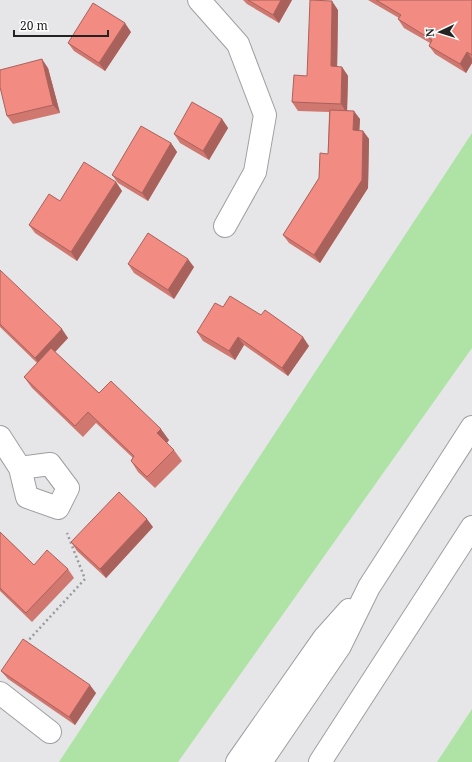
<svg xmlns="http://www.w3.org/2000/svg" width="472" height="762" font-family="'Noto Serif',serif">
	<rect width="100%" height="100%" fill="#e6e6e8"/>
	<g fill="#afe3a6">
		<path d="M472 133V348L178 762H59Z"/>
		<path d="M472 709V762H437Z"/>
	</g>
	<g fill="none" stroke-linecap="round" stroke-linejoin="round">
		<g stroke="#9e9fa1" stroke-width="24">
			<g id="street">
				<path d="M199 0 238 44 265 115 255 172 225 226"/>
				<path d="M0 437 20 468 27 497 58 508 68 488 50 464 20 468"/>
				<path d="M0 693 50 732"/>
			</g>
		</g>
		<g stroke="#9e9fa1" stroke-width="24">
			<g id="primary">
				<path d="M237 762 324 638 349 610"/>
				<path d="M261 762 340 646 369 587 472 427"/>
				<path d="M320 762 472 527"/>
			</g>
		</g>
		<path stroke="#9a9a9c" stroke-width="2.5" stroke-dasharray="2 3" stroke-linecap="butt" d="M26 643 85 579 67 533"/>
		<use href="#street" stroke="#fff" stroke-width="22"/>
		<use href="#primary" stroke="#fff" stroke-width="22"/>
	</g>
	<g fill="#d07870">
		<path d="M243 0H292L279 23 247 4Z"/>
		<path d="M368 0H472V63L466 73 435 54 429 46 430 43 404 28 398 19 399 18Z"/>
		<path d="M338 10 337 67H342L348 76 347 110 360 119 359 130 363 131 369 139 368 188 320 263 289 243 283 235 319 178 328 154 329 112 298 111 292 102 307 76Z"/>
		<path d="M131 32 105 71 74 51 68 43Z"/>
		<path d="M48 68 60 113 13 124 7 116Z"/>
		<path d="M222 119 228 128 209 160 180 143 174 134Z"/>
		<path d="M171 143 177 152 148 201 118 183 112 175Z"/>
		<path d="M116 182 122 191 77 261 35 233 29 225Z"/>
		<path d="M128 264 194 267 174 299 134 273Z"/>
		<path d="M0 270 68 338 55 352 99 393 169 440 167 443 174 450 182 461 155 488 138 472 131 461 133 458 96 423 83 437 32 388 24 377 37 363 0 327Z"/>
		<path d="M223 307 309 346 288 376 244 345 235 360 203 341 197 332Z"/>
		<path d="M153 527 106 578 77 551 71 542Z"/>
		<path d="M0 532 34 565 68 569 74 578 32 622 0 591Z"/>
		<path d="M1 671 96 693 75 725 8 679Z"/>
	</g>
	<g fill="#a9615b">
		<path d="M281 0H292L279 23 273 15Z"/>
		<path d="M332 1 338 10 337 75 331 66Z"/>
		<path d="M125 23 131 32 105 71 99 63Z"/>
		<path d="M467 52 472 59V63L466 73 460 64Z"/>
		<path d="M42 59 48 68 60 113 53 105Z"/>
		<path d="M342 67 348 76 347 113 341 104Z"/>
		<path d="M354 111 360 119 359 139 353 130Z"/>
		<path d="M222 119 228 128 209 160 203 151Z"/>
		<path d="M363 131 369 139 368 188 320 263 314 255Z"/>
		<path d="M171 143 177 152 148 201 142 193Z"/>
		<path d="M116 182 122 191 77 261 71 252Z"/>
		<path d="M188 259 194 267 174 299 168 290Z"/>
		<path d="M62 329 68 338 41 367 35 358Z"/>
		<path d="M238 337 244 345 235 360 229 351Z"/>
		<path d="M303 337 309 346 288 376 282 368Z"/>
		<path d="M161 429 169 440 165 445 157 433Z"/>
		<path d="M147 519 153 527 106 578 100 569Z"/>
		<path d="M90 685 96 693 75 725 69 717Z"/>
	</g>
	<g fill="#f28b82" stroke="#a9615b">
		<path d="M248 0H281L273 15Z"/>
		<path d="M310 0 332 1 331 66 342 67 341 104 292 102 294 75 307 76Z"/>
		<path d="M376 0H472V55L467 52 460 64 429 46 432 40 398 19 401 15Z"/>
		<path d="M93 3 125 23 99 63 68 43Z"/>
		<path d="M42 59 53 105 7 116 0 87V70Z"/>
		<path d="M192 102 222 119 203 151 174 134Z"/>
		<path d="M330 110 354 111 353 130 363 131 362 180 314 255 283 235 319 178 320 153 328 154Z"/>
		<path d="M141 126 171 143 142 193 112 175Z"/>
		<path d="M84 162 116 182 71 252 29 225 49 194 60 201Z"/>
		<path d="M148 233 188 259 168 290 128 264Z"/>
		<path d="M0 270 62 329 35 358 0 324Z"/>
		<path d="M230 296 261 315 265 310 303 337 282 368 238 337 229 351 197 332 215 303 223 307Z"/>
		<path d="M51 348 99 393 111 381 161 429 157 433 174 450 147 477 131 461 134 456 88 412 75 426 24 377Z"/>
		<path d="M119 492 147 519 100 569 71 542Z"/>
		<path d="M0 532 34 565 47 550 68 569 26 613 0 588Z"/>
		<path d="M23 639 90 685 69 717 1 671Z"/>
	</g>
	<g transform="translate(440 32) rotate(266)" stroke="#ffffff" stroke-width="3" paint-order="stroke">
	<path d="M0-3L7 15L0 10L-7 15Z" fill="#232323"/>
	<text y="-6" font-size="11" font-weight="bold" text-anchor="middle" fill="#232323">N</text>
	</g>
	<path d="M14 30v6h94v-6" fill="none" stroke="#232323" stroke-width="2"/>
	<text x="20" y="30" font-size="12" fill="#232323" stroke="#ffffff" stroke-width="3" paint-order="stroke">20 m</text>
</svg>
